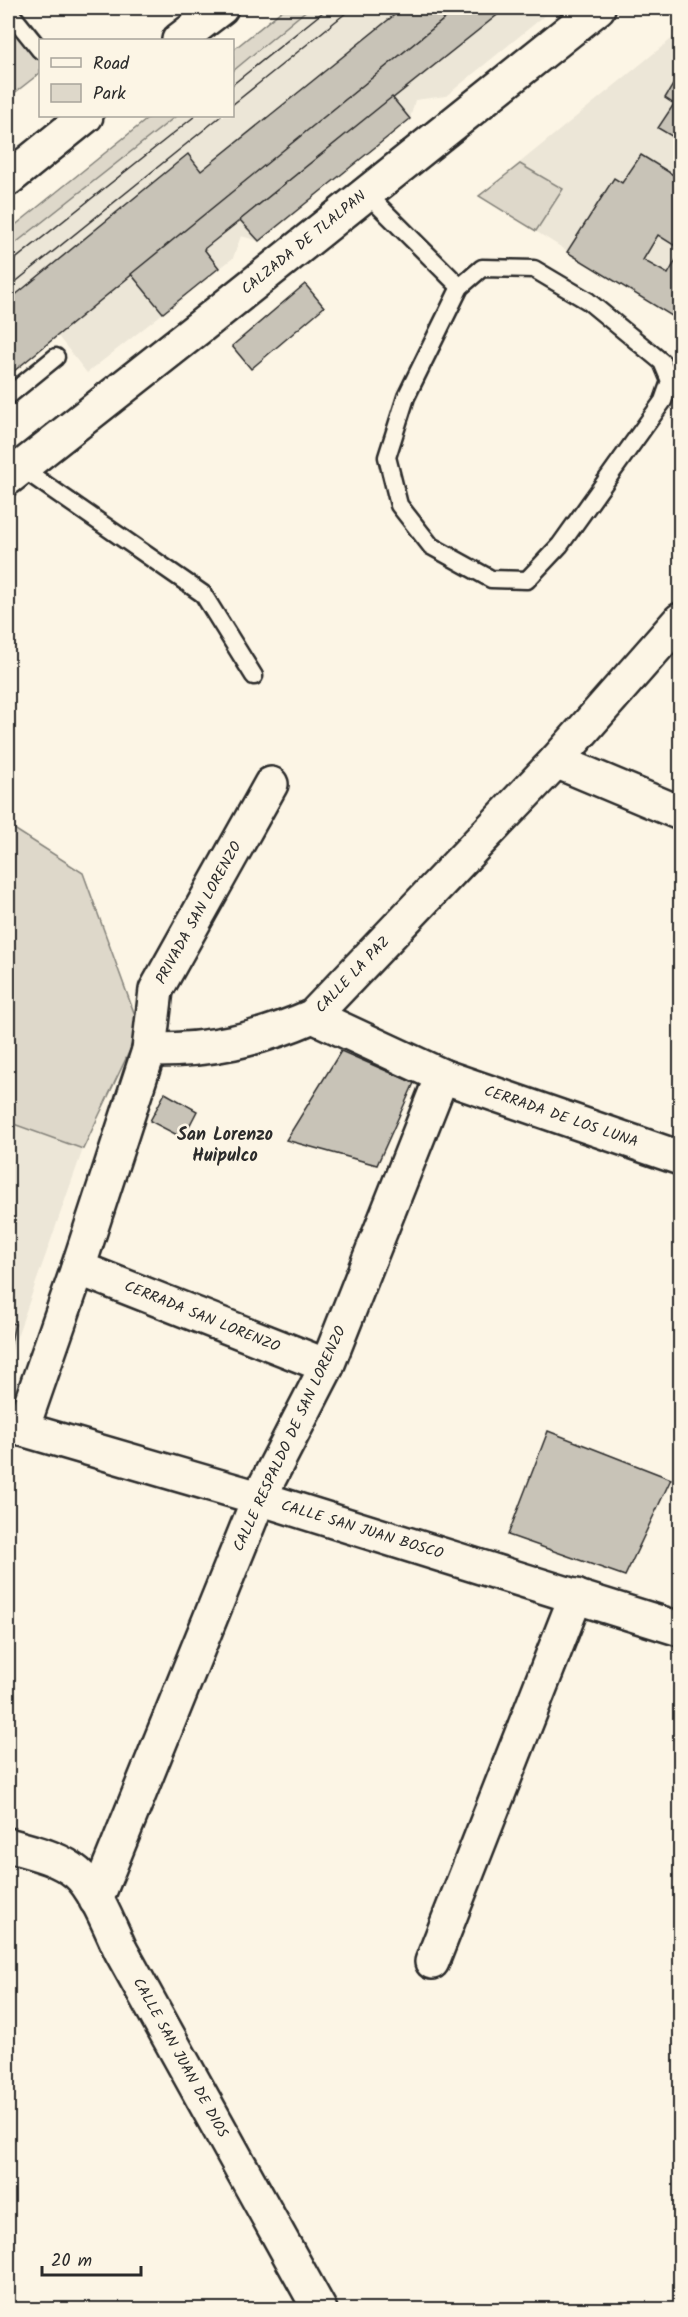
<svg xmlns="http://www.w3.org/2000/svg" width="688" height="2317" font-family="Kalam,sans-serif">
	<rect width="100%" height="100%" fill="#fcf5e5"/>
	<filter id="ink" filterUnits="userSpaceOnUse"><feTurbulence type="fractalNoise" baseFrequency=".0167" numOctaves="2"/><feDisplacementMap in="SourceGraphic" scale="12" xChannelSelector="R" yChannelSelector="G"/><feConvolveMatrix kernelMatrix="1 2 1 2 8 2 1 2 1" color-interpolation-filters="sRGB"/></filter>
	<g filter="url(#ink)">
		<g fill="#ece6d7">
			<path d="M309 8H554L446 96 415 100 410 119 259 241 241 236 233 258 87 373 57 335 8 376V249L176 116H232L233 71Z"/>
			<path d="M680 32V321L479 196Z"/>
			<path d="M8 1122 83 1149 8 1362Z"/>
		</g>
		<g fill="#ded8ca" stroke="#84827a" stroke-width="1.5">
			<path d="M8 8H19L45 40H40V73L8 98Z"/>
			<path d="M285 8H309L233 71V50Z"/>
			<path d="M151 116H176L8 249V231Z"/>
			<path d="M520 164 563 189 536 231 479 196Z"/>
			<path d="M8 825 83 873 140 1029 83 1149 8 1122Z"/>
		</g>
		<g fill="#c8c3b7" stroke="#2b2b2b" stroke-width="1.5">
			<path d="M403 8H458L8 376V301L188 154 201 171Z"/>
			<path d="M458 8H506L204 249 219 268 163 313 131 274Z"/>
			<path d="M680 73V141L658 128 674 104 665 98Z"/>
			<path d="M392 97 410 119 259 241 240 220Z"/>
			<path d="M641 155 680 179V249L658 235 643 260 668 274 680 253V321L567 252 614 178 622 183Z"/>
			<path d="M305 284 324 307 251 369 232 346Z"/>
			<path d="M341 1051 414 1083 377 1165 286 1140Z"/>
			<path d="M165 1093 197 1111 183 1138 150 1121Z"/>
			<path d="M8 1322 15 1324 8 1355Z"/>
			<path d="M548 1431 671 1479 625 1576 508 1535Z"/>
		</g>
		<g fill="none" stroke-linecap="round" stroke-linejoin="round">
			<g stroke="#2b2b2b" stroke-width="21">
				<g id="service">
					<path d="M8 10 40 50"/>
					<path d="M366 193 460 287"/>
					<path d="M482 268 534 269 588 301 662 362 670 381 663 401 560 545 527 580 491 579 431 546 399 505 387 457 406 397 460 287Z"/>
					<path d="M8 396 56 357"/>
					<path d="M20 467 203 594 254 676"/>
				</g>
			</g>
			<g stroke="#2b2b2b" stroke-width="38">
				<g id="minor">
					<path d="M556 761 680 813"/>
					<path d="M313 1016 442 1076 680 1158"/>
					<path d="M149 1050C209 1051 258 1040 313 1016L556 761 680 620"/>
					<path d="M78 1268 327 1366"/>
					<path d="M8 1425 259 1498 680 1629"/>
					<path d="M22 1429 78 1268 149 1050 156 990 271 784"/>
					<path d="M8 1845C31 1852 58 1857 77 1873 95 1888 111 1930 121 1951L320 2310"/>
					<path d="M96 1900 259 1498 327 1366 442 1076"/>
					<path d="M432 1962 576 1596"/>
				</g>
			</g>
			<g stroke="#2b2b2b" stroke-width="38">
				<g id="secondary">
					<path d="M179 40 221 8"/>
					<path d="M8 179 86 116"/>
					<path d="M8 478 201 326 598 8"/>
				</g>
			</g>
			<use href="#service" stroke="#fcf5e5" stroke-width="16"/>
			<use href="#minor" stroke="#fcf5e5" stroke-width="33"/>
			<use href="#secondary" stroke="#fcf5e5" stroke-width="33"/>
			<g stroke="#2b2b2b" stroke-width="1.5">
				<path d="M232 85 328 8"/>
				<path d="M232 105 352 8"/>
				<path d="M8 265 195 116"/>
				<path d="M8 288 221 116"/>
			</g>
		</g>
	</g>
	<g text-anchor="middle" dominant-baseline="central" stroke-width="5" stroke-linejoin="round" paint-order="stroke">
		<g font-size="15" fill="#2b2b2b" stroke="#fcf5e5">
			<text transform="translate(304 243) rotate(-39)">CALZADA DE TLALPAN</text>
			<text transform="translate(199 913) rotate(-61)">PRIVADA SAN LORENZO</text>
			<text transform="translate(353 975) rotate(-46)">CALLE LA PAZ</text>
			<text transform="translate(561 1117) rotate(19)">CERRADA DE LOS LUNA</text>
			<text transform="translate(202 1317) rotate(22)">CERRADA SAN LORENZO</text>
			<text transform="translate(290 1439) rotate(-65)">CALLE RESPALDO DE SAN LORENZO</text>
			<text transform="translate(362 1530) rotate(17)">CALLE SAN JUAN BOSCO</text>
			<text transform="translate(180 2058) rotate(61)">CALLE SAN JUAN DE DIOS</text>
		</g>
		<g font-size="18" font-weight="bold" fill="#2b2b2b" stroke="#fcf5e5">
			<text x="225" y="1135">San Lorenzo<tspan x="225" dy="21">Huipulco</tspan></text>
		</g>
	</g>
	<rect width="688" height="2317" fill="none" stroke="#fcf5e5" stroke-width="30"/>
	<rect x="15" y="15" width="658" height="2287" fill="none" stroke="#2b2b2b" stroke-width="2" filter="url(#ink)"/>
	<rect x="39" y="39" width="195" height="78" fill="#fcf5e5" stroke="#a8a49b" stroke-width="1.5"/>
	<rect x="51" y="58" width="30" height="9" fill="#fcf5e5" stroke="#a8a49b" stroke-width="1.5"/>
	<text x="93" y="69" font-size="18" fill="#2b2b2b">Road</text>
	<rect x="51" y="84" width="30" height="18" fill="#ded8ca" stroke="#a8a49b" stroke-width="1.5"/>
	<text x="93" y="99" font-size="18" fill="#2b2b2b">Park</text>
	<path d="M42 2266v9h99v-9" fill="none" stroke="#2b2b2b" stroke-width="3"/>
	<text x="51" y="2266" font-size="18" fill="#2b2b2b" stroke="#fcf5e5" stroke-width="4.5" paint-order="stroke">20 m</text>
</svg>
